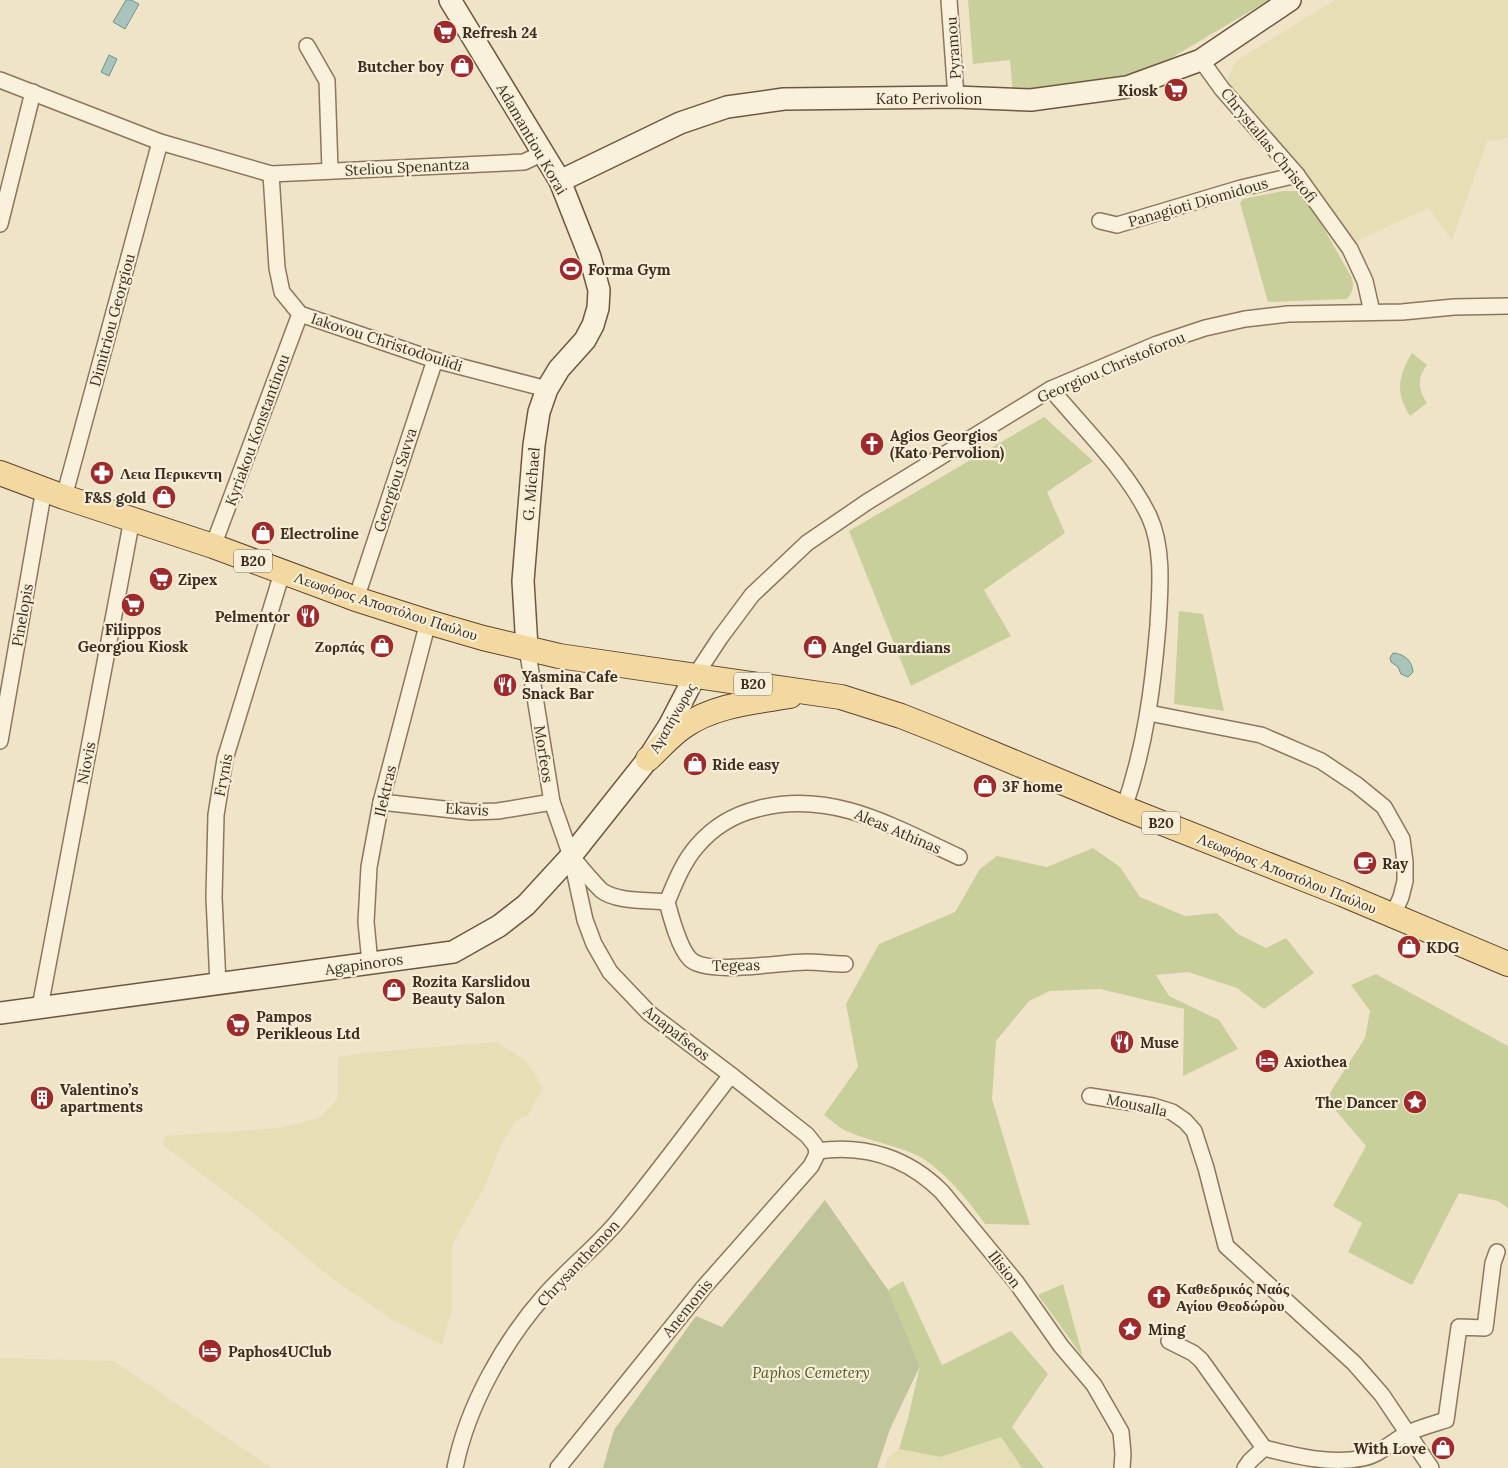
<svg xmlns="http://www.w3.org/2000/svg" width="1508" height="1468" font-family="Lora,serif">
	<rect width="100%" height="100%" fill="#f0e4c8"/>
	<g fill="#e6deb5">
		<path d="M1335 0H1508V138L1487 142 1452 240 1428 208 1350 244 1276 152 1227 79 1236 61Z"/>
		<path d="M496 1042 525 1060 543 1088 528 1115 515 1121 499 1149 486 1184 452 1245V1309L442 1345 393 1320 334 1280 256 1215 162 1144 166 1136 280 1128 319 1118 338 1099V1057L373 1052Z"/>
		<path d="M0 1358 113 1361 272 1468H0Z"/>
		<path d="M1001 1437 1022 1468H885L888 1458 899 1449 940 1457Z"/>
	</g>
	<g fill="#c9cf9b">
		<path d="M968 0H1269L1156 67 1107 83 1013 93 1010 60 973 64Z"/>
		<path d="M1283 191H1296L1307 199 1352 278C1354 287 1353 292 1347 299L1268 302 1240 203 1243 199Z"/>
		<path d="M1412 353 1427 365C1417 377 1418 390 1427 403L1410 416C1395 392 1398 376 1412 353Z"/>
		<path d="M1044 417 1093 461 1047 492 1065 533 984 590 1011 636 911 686 849 531Z"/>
		<path d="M1179 611 1203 614 1224 711 1174 704Z"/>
		<path d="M1093 848 1120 867 1140 897 1185 916 1217 913 1238 934 1266 948 1286 938 1314 973 1264 1009 1237 988 1188 972 1156 975 1169 996 1219 1020 1238 1049 1183 1076 1184 1009 1100 989 1050 991 1029 1001 996 1041 992 1099 1030 1225 985 1224C970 1202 945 1172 922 1158 898 1145 871 1142 846 1131 838 1127 831 1120 824 1115L858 1067 846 1004 879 944 955 912 980 869 997 856 1047 867Z"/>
		<path d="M1376 974 1508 1046V1208L1498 1201 1459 1193 1412 1285 1348 1252 1362 1223 1333 1206 1366 1146 1326 1099 1365 1038 1370 1011 1351 985Z"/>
		<path d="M903 1281 942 1365 1011 1331 1048 1374 1012 1427 1044 1468H1022L1001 1437 940 1457 899 1449 908 1418 920 1366 888 1290Z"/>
		<path d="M1063 1284 1083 1357 1038 1295Z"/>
	</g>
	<path fill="#bfc49a" d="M825 1200 888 1290 920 1366 890 1429 877 1468H603L614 1430 696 1316 722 1327Z"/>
	<g fill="#a9c4bc" stroke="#6f938a">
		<path d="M126 0H131L139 4 125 29 113 22Z"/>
		<path d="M109 55 117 59 109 76 101 72Z"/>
		<path d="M1393 653C1405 654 1412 661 1413 672L1408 677 1401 674 1398 667 1391 662 1390 658Z"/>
	</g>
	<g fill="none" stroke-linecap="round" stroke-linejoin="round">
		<g stroke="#8d765c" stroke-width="18">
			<g id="street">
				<path d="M949 0 956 97"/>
				<path d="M307 46 327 81 330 170"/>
				<path d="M1201 60 1222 89 1297 175 1350 249 1365 281 1372 312"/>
				<path d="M0 80 160 142 271 174 524 162 543 153"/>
				<path d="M271 174 277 268 282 292 300 314 435 360 547 389"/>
				<path d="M1100 221 1117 225 1241 188 1297 175"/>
				<path d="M0 224 33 92"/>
				<path d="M1051 389C1083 428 1127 470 1149 516 1164 548 1160 590 1158 625 1153 687 1145 748 1124 808"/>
				<path d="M64 497 160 142"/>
				<path d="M213 546 300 314"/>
				<path d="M356 599 435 360"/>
				<path d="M527 648 552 802 571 856 585 920 594 944 610 972 649 1013 731 1075 807 1135 815 1145 817 1151"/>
				<path d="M695 676 720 638 752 595 807 543 867 502 1051 389 1157 344 1205 328 1245 319 1288 314 1402 312 1454 307 1508 306"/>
				<path d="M1149 713 1261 735 1321 761 1357 785 1384 807 1402 839 1405 862V881L1401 897 1393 915"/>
				<path d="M0 741 44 489"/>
				<path d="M381 802 471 812 498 811 552 802"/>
				<path d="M572 857C581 868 591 880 601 890 615 902 649 900 667 902"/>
				<path d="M667 902C675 883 683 862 697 846 714 826 733 815 757 809 831 789 894 827 959 857"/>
				<path d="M667 902C671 917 679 948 690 959 707 976 781 962 806 962 819 962 832 964 845 964"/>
				<path d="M370 963 366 922 369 867 381 802 428 622"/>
				<path d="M218 985 214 897 216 815 225 759 282 573"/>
				<path d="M40 1007 132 519"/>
				<path d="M1090 1096 1153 1106 1172 1112 1185 1121 1194 1131 1206 1168 1226 1246 1354 1363 1382 1395 1431 1468"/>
				<path d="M817 1151C865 1144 908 1158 942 1192L1016 1282 1061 1346 1094 1385 1121 1432 1123 1454 1122 1468"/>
				<path d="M1169 1341 1193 1353 1201 1360 1264 1448C1295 1456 1331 1465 1363 1458 1379 1455 1392 1442 1406 1434 1418 1428 1433 1424 1446 1420L1459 1327 1485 1328 1493 1263 1497 1252"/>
				<path d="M455 1468C467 1407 504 1341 545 1295 568 1269 595 1248 617 1222 657 1174 693 1124 731 1075"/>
				<path d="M558 1468 704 1287 811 1166 816 1156 817 1151"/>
				<path d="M1245 1468 1250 1461 1264 1448"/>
			</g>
		</g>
		<g stroke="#6f573f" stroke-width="24">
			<g id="secondary">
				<path d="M450 0 560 181 590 257 599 290 598 308 593 325 585 340 559 369 547 389 539 412 534 445 523 581 527 648"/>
				<path d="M560 181 680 123 727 107 784 99 956 97 1031 100 1127 87 1201 60 1290 0"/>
				<path d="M0 1013 453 952 499 926 526 905 571 856 648 759 669 726 695 676"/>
			</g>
		</g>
		<g stroke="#5b4430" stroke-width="26">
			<g id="primary">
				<path d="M0 473 64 497 213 546 356 599 428 622 483 638 559 656 841 697 901 716 939 731 1124 808 1342 894 1508 964"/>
				<path d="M648 759C659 749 670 736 683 727 714 705 754 702 790 696"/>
			</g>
		</g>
		<use href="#street" stroke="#faf1dc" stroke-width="15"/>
		<use href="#secondary" stroke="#faf1dc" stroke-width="21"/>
		<use href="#primary" stroke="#f3d9a0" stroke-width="24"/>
	</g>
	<defs>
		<g id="supermarket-disc" transform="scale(1.25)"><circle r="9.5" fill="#9e2a2b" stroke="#f7eed8"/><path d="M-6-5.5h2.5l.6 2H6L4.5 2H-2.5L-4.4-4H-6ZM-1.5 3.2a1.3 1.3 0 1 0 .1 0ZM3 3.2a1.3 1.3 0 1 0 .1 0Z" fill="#fff"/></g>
		<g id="shop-disc" transform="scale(1.25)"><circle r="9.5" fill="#9e2a2b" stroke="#f7eed8"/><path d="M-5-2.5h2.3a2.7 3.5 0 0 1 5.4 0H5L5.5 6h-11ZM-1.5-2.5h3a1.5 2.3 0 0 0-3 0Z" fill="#fff"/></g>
		<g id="stadium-disc" transform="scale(1.25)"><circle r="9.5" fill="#9e2a2b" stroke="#f7eed8"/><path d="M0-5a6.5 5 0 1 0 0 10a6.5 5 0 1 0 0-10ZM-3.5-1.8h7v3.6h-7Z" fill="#fff"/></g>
		<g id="church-disc" transform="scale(1.25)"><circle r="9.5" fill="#9e2a2b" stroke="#f7eed8"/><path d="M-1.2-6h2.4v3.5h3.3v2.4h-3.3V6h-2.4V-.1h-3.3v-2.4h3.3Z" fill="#fff"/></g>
		<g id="pharmacy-disc" transform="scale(1.25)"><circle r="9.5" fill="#9e2a2b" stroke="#f7eed8"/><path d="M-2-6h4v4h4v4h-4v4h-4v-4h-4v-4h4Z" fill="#fff"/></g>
		<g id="restaurant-disc" transform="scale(1.25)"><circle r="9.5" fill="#9e2a2b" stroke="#f7eed8"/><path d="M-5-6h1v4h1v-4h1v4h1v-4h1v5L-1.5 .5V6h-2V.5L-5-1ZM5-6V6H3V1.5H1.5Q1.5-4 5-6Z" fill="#fff"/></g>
		<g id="cafe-disc" transform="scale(1.25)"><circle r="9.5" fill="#9e2a2b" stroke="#f7eed8"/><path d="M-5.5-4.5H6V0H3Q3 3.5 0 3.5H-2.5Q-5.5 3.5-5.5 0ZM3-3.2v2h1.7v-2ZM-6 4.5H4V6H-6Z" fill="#fff"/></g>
		<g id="hotel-disc" transform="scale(1.25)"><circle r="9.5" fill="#9e2a2b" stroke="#f7eed8"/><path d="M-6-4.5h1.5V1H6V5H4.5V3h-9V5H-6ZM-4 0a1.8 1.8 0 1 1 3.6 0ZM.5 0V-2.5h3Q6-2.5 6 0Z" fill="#fff"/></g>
		<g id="building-disc" transform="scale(1.25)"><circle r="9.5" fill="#9e2a2b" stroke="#f7eed8"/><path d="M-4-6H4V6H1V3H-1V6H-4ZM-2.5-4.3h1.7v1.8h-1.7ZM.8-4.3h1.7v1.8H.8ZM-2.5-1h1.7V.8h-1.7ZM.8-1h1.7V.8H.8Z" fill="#fff"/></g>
		<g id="sight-disc" transform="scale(1.25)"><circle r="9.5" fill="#9e2a2b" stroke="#f7eed8"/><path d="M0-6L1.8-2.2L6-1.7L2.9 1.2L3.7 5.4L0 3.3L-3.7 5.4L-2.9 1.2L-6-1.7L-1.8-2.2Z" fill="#fff"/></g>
	</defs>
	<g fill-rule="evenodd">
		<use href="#supermarket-disc" x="445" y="32"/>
		<use href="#shop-disc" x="462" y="66"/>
		<use href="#supermarket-disc" x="1176" y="90"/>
		<use href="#stadium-disc" x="571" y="269"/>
		<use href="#church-disc" x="872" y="444"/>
		<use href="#pharmacy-disc" x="102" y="473"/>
		<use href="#shop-disc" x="164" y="497"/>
		<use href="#shop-disc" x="263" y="533"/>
		<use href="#supermarket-disc" x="161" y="579"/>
		<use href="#supermarket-disc" x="133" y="605"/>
		<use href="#restaurant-disc" x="308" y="616"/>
		<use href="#shop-disc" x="382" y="646"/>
		<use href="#shop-disc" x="815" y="647"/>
		<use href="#restaurant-disc" x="505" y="685"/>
		<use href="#shop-disc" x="695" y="764"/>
		<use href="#shop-disc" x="985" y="786"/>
		<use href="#cafe-disc" x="1365" y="863"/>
		<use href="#shop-disc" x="1409" y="947"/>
		<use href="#shop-disc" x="394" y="990"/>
		<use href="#supermarket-disc" x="238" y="1025"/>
		<use href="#restaurant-disc" x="1122" y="1042"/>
		<use href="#hotel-disc" x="1267" y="1061"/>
		<use href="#building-disc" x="42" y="1098"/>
		<use href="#sight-disc" x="1415" y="1102"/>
		<use href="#church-disc" x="1159" y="1297"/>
		<use href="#sight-disc" x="1130" y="1329"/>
		<use href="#hotel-disc" x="210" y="1351"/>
		<use href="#shop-disc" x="1443" y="1448"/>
	</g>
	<g text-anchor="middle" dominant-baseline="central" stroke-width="4.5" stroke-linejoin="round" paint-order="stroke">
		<g fill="#f7eed8" stroke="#756857" stroke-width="1">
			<rect x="234" y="549.5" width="38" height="23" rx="4"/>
			<rect x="734" y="672.5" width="38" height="23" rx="4"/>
			<rect x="1142" y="811.5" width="38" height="23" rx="4"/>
		</g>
		<g font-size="14" font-weight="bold" fill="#3d2e20">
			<text x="253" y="561">B20</text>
			<text x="753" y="684">B20</text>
			<text x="1161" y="823">B20</text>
		</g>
		<g font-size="15" font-weight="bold" fill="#3d2e20" stroke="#f7eed8" text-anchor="start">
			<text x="462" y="32">Refresh 24</text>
			<text x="444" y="66" text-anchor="end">Butcher boy</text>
			<text x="1158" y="90" text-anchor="end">Kiosk</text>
			<text x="588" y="269">Forma Gym</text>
			<text x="890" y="435">Agios Georgios<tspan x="890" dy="17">(Kato Pervolion)</tspan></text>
			<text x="120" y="473">Λεια Περικεντη</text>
			<text x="146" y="497" text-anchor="end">F&amp;S gold</text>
			<text x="280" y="533">Electroline</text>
			<text x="178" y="579">Zipex</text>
			<text x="290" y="616" text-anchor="end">Pelmentor</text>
			<text x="133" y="629" text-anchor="middle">Filippos<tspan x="133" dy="17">Georgiou Kiosk</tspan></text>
			<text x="364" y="646" text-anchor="end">Ζορπάς</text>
			<text x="832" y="647">Angel Guardians</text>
			<text x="522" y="676">Yasmina Cafe<tspan x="522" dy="17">Snack Bar</tspan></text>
			<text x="712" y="764">Ride easy</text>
			<text x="1002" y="786">3F home</text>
			<text x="1382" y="863">Ray</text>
			<text x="1426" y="947">KDG</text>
			<text x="412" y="981">Rozita Karslidou<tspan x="412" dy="17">Beauty Salon</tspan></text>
			<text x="256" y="1016">Pampos<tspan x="256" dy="17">Perikleous Ltd</tspan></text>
			<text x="1140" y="1042">Muse</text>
			<text x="1284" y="1061">Axiothea</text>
			<text x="60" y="1089">Valentino’s<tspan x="60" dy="17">apartments</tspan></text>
			<text x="1398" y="1102" text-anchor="end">The Dancer</text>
			<text x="1176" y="1288">Καθεδρικός Ναός<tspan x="1176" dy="17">Αγίου Θεοδώρου</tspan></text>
			<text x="1148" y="1329">Ming</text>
			<text x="228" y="1351">Paphos4UClub</text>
			<text x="1426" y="1448" text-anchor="end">With Love</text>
		</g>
		<g font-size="15" fill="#3d2e20" stroke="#f7eed8">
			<text transform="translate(953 48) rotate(-94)">Pyramou</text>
			<text x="929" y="98">Kato Perivolion</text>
			<text transform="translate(532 139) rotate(60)">Adamantiou Korai</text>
			<text transform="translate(1269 145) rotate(51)">Chrystallas Christofi</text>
			<text transform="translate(407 167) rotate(-3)">Steliou Spenantza</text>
			<text transform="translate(1198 202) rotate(-16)">Panagioti Diomidous</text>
			<text transform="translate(112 320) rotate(-75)">Dimitriou Georgiou</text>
			<text transform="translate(387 342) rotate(18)">Iakovou Christodoulidi</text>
			<text transform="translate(1111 367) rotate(-23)">Georgiou Christoforou</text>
			<text transform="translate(257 430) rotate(-70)">Kyriakou Konstantinou</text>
			<text transform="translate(395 480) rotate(-72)">Georgiou Savva</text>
			<text transform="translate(531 484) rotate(-85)">G. Michael</text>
			<text transform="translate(386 606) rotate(18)">Λεωφόρος Αποστόλου Παύλου</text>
			<text transform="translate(22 615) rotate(-80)">Pinelopis</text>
			<text transform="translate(672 718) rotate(-60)">Αγαπήνωρος</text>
			<text transform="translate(544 754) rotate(81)">Morfeos</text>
			<text transform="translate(86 763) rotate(-79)">Niovis</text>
			<text transform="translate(223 775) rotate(-79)">Frynis</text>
			<text transform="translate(385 791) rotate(-77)">Ilektras</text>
			<text transform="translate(467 809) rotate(3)">Ekavis</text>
			<text transform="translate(898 831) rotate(23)">Aleas Athinas</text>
			<text transform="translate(1287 873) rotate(22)">Λεωφόρος Αποστόλου Παύλου</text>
			<text transform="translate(364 964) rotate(-8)">Agapinoros</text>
			<text transform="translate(736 965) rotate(-1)">Tegeas</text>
			<text transform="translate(677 1033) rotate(38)">Anapafseos</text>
			<text transform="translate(1137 1105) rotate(12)">Mousalla</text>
			<text transform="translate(578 1263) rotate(-47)">Chrysanthemon</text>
			<text transform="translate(1005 1269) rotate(52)">Ilision</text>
			<text transform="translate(687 1308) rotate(-51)">Anemonis</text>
		</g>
		<g font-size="15" font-style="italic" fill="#4d5a26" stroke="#f7eed8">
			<text x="811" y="1372">Paphos Cemetery</text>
		</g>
	</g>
</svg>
